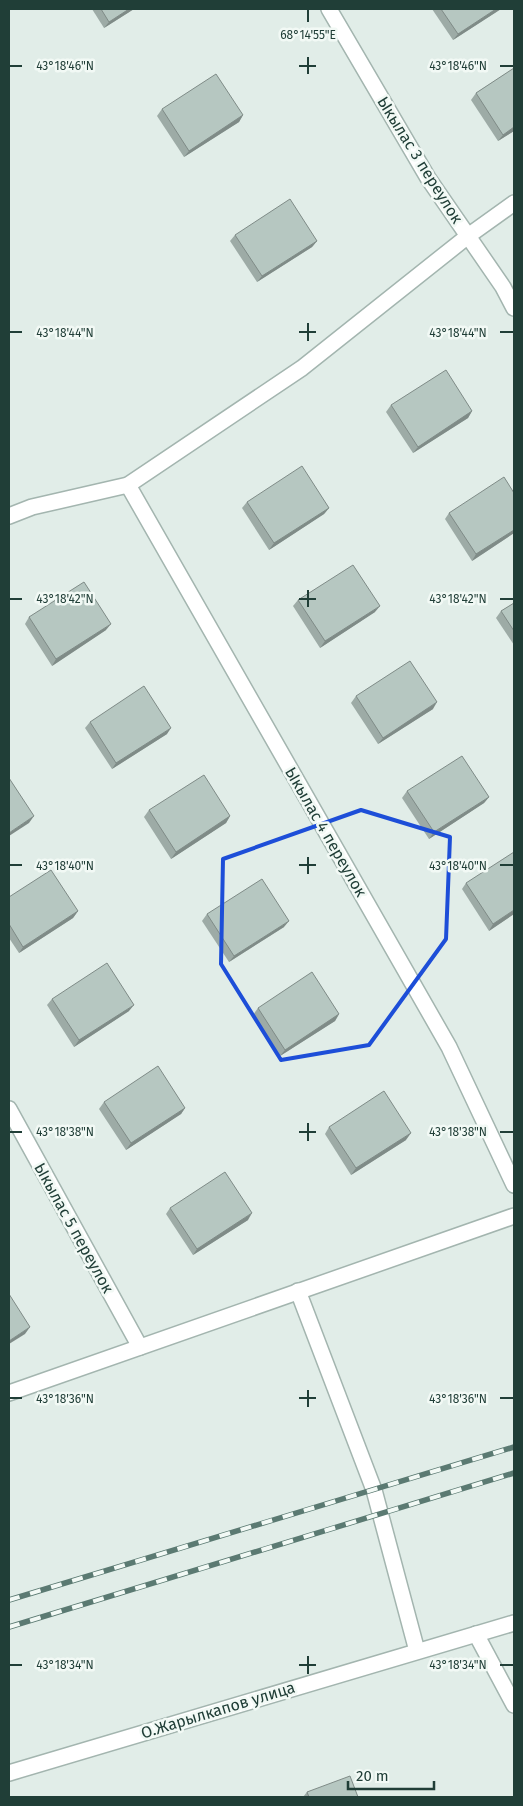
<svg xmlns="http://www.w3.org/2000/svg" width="523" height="1806" font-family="'Fira Sans',sans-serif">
	<rect width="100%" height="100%" fill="#e1ede8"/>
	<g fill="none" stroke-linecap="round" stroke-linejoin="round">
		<g stroke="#a3b5af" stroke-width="18">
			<g id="street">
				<path d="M329 9 428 178 503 287 514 308"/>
				<path d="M128 485 449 1047 514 1185"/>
				<path d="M9 516 32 507 128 485 302 368 468 236 514 203"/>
				<path d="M9 1109 140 1347"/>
				<path d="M298 1291 374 1490 417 1651"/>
				<path d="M9 1393 514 1216"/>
				<path d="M476 1634 514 1705"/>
				<path d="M9 1773 514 1623"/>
			</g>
		</g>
		<use href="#street" stroke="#fff" stroke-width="15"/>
		<g stroke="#5b7a72" stroke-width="5.5">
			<g id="rail">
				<path d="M9 1600 514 1447"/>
				<path d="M9 1627 514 1473"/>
			</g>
		</g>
		<use href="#rail" stroke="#f2f9f5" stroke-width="4" stroke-dasharray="11" stroke-linecap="butt"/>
	</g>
	<g fill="#9daba6">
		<path d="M92 9H134L104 28Z"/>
		<path d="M432 9H501L453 40Z"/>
		<path d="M514 68V131L498 141 471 100 476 93Z"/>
		<path d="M162 109 243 115 239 122 184 157 157 116Z"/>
		<path d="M235 235 317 241 312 247 257 282 230 241Z"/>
		<path d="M391 405 472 411 468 418 413 453 386 412Z"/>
		<path d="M514 493V533L472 561 445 519 449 513Z"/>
		<path d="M247 502 329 508 324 514 269 550 242 508Z"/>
		<path d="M298 600 375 612 320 648 293 606Z"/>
		<path d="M514 603V645L496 618 501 611Z"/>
		<path d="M29 617 106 630 52 666 25 624Z"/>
		<path d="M356 696 433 709 378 744 351 703Z"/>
		<path d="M90 722 167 734 112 769 85 728Z"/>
		<path d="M407 791 489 797 484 803 429 839 402 798Z"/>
		<path d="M149 810 230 816 226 823 171 859 144 817Z"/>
		<path d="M466 883 514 914 489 931 462 889Z"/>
		<path d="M9 897 78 911 73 918 19 953 9 938Z"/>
		<path d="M207 914 284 927 229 962 202 921Z"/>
		<path d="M52 999 129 1011 74 1047 47 1005Z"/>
		<path d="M258 1008 339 1014 335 1021 280 1056 253 1015Z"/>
		<path d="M104 1102 185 1108 181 1114 126 1150 99 1109Z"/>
		<path d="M329 1127 406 1140 351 1175 325 1134Z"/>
		<path d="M170 1208 248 1220 193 1255 166 1214Z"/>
		<path d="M307 1792 358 1797H303Z"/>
	</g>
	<g fill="#7f8b87">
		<path d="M129 9H134L104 28 109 22Z"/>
		<path d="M496 9H501L453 40 458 34Z"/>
		<path d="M243 115 239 122 184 157 189 151Z"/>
		<path d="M514 127V131L498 141 503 135Z"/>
		<path d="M317 241 312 247 257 282 262 276Z"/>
		<path d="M472 411 468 418 413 453 418 447Z"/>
		<path d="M329 508 324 514 269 550 274 543Z"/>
		<path d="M514 530V533L472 561 476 554Z"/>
		<path d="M380 606 375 612 320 648 325 641Z"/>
		<path d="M111 624 106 630 52 666 56 659Z"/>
		<path d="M437 702 433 709 378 744 383 738Z"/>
		<path d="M171 728 167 734 112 769 116 763Z"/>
		<path d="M489 797 484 803 429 839 434 832Z"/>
		<path d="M34 816 29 823 9 836V833Z"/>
		<path d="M230 816 226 823 171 859 176 852Z"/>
		<path d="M514 910V914L489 931 493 924Z"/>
		<path d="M78 911 73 918 19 953 23 947Z"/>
		<path d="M289 921 284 927 229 962 234 956Z"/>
		<path d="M134 1005 129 1011 74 1047 79 1040Z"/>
		<path d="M339 1014 335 1021 280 1056 285 1050Z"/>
		<path d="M185 1108 181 1114 126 1150 131 1143Z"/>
		<path d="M411 1133 406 1140 351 1175 356 1168Z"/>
		<path d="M252 1213 248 1220 193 1255 197 1249Z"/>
		<path d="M30 1327 25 1334 9 1344V1341Z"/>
	</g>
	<g fill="#b6c7c1" stroke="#7f8b87">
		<path d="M101 9H129L109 22Z"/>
		<path d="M441 9H496L458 34Z"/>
		<path d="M514 68V127L503 135 476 93Z"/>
		<path d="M216 74 243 115 189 151 162 109Z"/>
		<path d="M290 199 317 241 262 276 235 235Z"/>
		<path d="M446 370 472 411 418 447 391 405Z"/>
		<path d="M302 466 329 508 274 543 247 502Z"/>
		<path d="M504 477 514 493V530L476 554 449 513Z"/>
		<path d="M353 565 380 606 325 641 298 600Z"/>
		<path d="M84 582 111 624 56 659 29 617Z"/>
		<path d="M514 603V631L501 611Z"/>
		<path d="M410 661 437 702 383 738 356 696Z"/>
		<path d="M144 686 171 728 116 763 90 722Z"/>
		<path d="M462 756 489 797 434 832 407 791Z"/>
		<path d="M204 775 230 816 176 852 149 810Z"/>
		<path d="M9 778 34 816 9 833Z"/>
		<path d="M514 852V910L493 924 466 883Z"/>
		<path d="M51 870 78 911 23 947 9 924V897Z"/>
		<path d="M262 879 289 921 234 956 207 914Z"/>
		<path d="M107 963 134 1005 79 1040 52 999Z"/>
		<path d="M312 972 339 1014 285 1050 258 1008Z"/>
		<path d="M158 1066 185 1108 131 1143 104 1102Z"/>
		<path d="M384 1091 411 1133 356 1168 329 1127Z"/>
		<path d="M225 1172 252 1213 197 1249 170 1208Z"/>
		<path d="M9 1294 30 1327 9 1341Z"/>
		<path d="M350 1776 358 1797H309L307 1792Z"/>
	</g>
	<path fill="none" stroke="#1d4ed8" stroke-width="4" stroke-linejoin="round" d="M361 810 450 837 446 939 369 1045 281 1060 221 964 223 859Z"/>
	<path fill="none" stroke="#203e37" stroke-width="2" d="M308 10V22M308 57V74M10 66H22M299 66H316M500 66H513M308 323V341M10 332H22M299 332H316M500 332H513M308 590V607M10 599H22M299 599H316M500 599H513M308 857V874M10 865H22M299 865H316M500 865H513M308 1123V1141M10 1132H22M299 1132H316M500 1132H513M308 1390V1407M10 1398H22M299 1398H316M500 1398H513M308 1656V1674M10 1665H22M299 1665H316M500 1665H513"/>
	<g text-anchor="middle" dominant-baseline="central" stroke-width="5" stroke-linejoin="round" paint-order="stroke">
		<g font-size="16" fill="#203e37" stroke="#f2f9f5">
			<text transform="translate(420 160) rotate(58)">Ыкылас 3 переулок</text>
			<text transform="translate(326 832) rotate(60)">Ыкылас 4 переулок</text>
			<text transform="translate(74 1228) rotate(61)">Ыкылас 5 переулок</text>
			<text transform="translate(218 1710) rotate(-17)">О.Жарылкапов улица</text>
		</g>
	</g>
	<g font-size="12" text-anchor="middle" fill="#203e37" stroke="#f2f9f5" stroke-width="5" stroke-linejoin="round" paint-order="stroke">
		<text x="308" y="39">68°14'55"E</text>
		<text x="65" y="70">43°18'46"N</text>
		<text x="458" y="70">43°18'46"N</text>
		<text x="65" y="337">43°18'44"N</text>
		<text x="458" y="337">43°18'44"N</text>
		<text x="65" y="603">43°18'42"N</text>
		<text x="458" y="603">43°18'42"N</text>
		<text x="65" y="870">43°18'40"N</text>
		<text x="458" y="870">43°18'40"N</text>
		<text x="65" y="1136">43°18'38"N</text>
		<text x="458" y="1136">43°18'38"N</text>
		<text x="65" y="1403">43°18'36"N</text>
		<text x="458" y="1403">43°18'36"N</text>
		<text x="65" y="1669">43°18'34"N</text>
		<text x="458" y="1669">43°18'34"N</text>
	</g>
	<rect width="523" height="1806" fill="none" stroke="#203e37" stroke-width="20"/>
	<path d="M348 1781v8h86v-8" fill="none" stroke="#203e37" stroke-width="2.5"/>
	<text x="356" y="1781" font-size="15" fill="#203e37" stroke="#f2f9f5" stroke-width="4" paint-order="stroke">20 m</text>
</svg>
